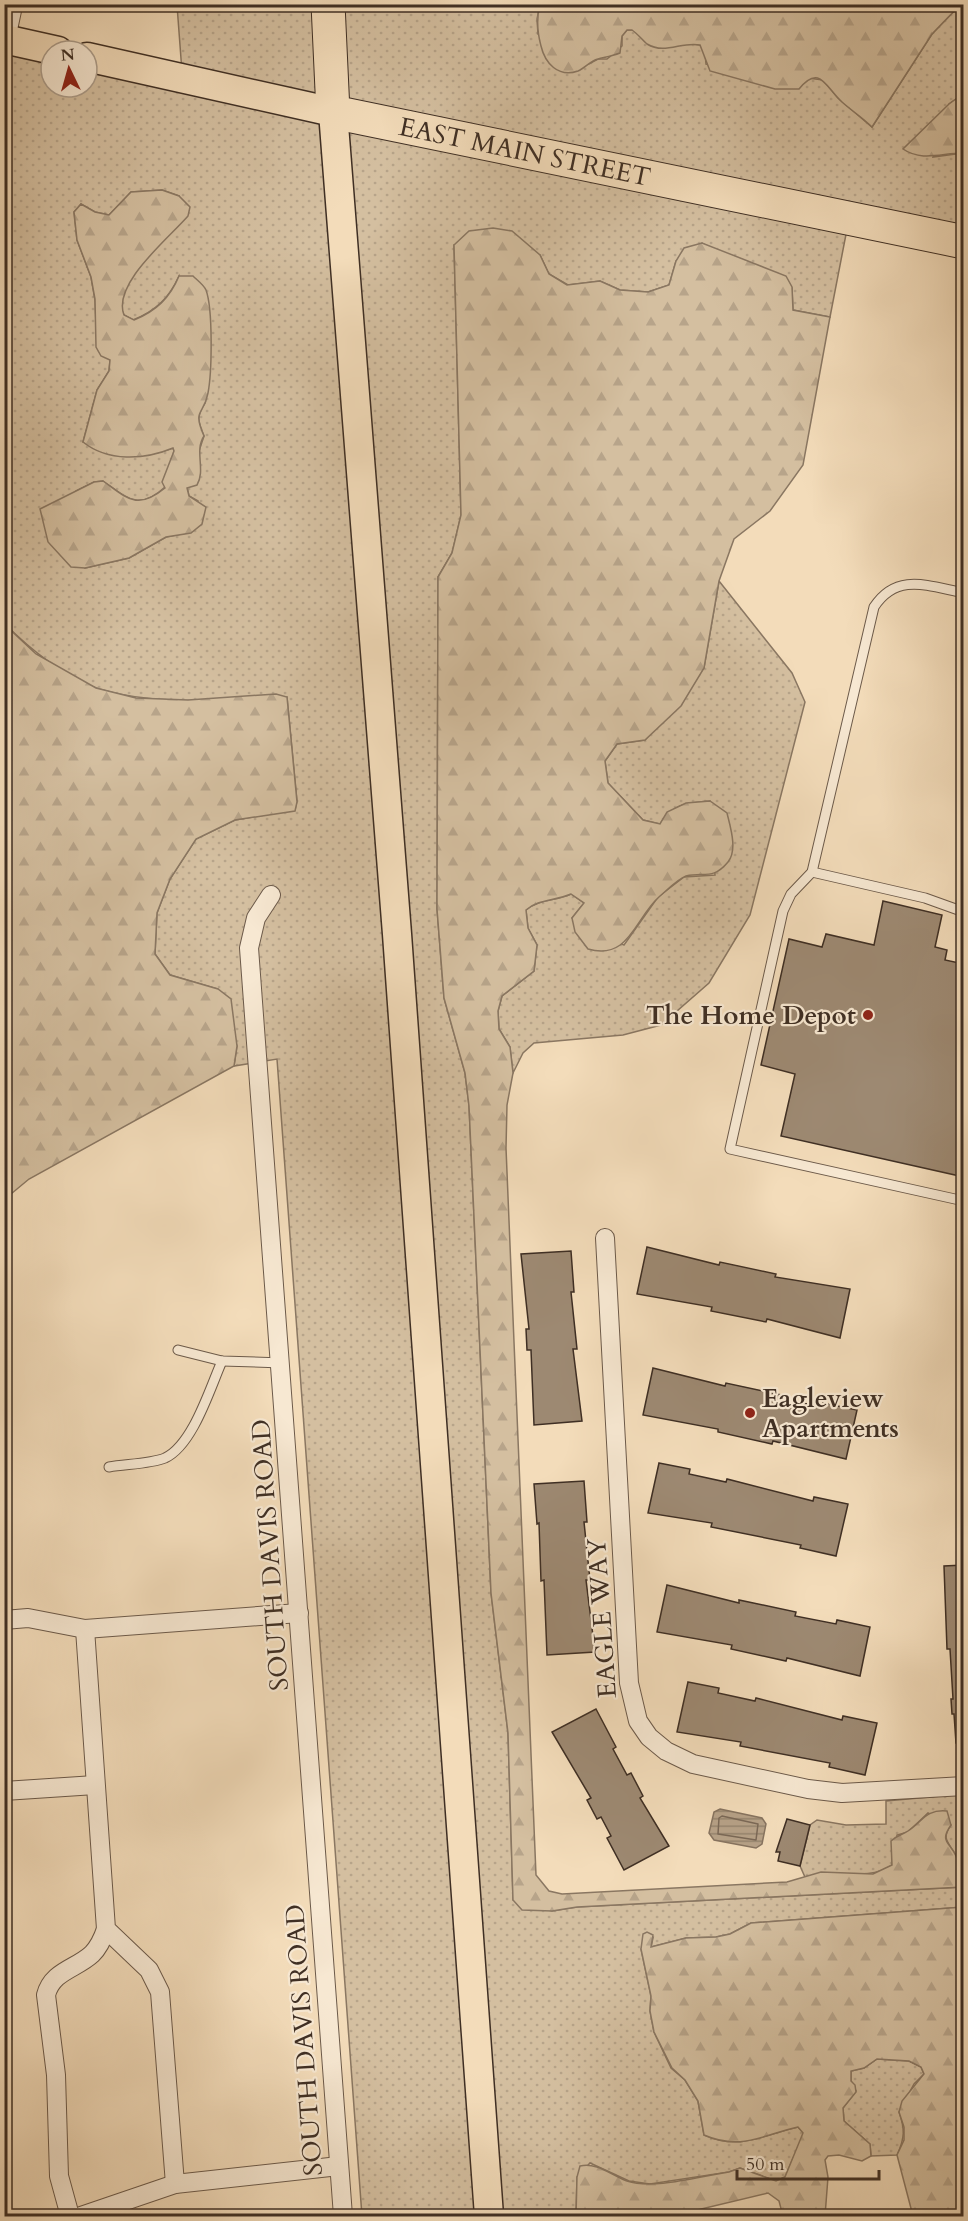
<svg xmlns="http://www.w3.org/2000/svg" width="968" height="2221" font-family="Cardo,serif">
	<defs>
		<pattern id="grass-dots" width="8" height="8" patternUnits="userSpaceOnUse" patternTransform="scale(1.5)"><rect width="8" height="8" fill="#d4bfa0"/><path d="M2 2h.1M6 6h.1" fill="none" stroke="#b7a48a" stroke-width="1.8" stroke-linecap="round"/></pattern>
		<pattern id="forest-firs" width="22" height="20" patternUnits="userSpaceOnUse" patternTransform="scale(1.5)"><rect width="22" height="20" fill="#d4bfa0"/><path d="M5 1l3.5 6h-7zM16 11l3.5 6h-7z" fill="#b7a48a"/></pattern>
		<pattern id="water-rules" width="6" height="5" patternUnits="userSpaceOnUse" patternTransform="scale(1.5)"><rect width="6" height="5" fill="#b6a187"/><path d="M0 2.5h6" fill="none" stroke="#95846e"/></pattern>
	</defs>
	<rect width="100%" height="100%" fill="#f3dcba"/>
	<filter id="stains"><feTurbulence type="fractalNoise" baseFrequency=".00333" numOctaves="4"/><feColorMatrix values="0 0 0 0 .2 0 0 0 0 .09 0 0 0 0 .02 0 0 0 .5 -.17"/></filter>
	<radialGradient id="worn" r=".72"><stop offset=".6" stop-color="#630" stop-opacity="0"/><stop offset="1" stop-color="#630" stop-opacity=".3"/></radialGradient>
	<g fill="url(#grass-dots)" stroke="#8a7762" stroke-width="1.5" fill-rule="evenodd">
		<path d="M177 5H321L327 106 182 72Z"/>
		<path d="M333 5H540L537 19 538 34 589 64 598 59H607L622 46V36L627 30H633C669 64 667 37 700 45L705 52 706 64 823 80 838 98 872 127 932 34 960 5H963V94L949 104 933 157 963 153V237L339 108Z"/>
		<path d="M4 47 51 57V87H87V65L329 118 485 2216H362L277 1059 234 1066 237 1046 218 989 170 975 155 954 157 913 170 879 196 839 235 820 295 810 297 801 287 697C226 699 159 707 99 689 65 678 29 648 5 624ZM162 190 179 196 125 287 120 305 124 315 133 320C156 311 169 298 179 276L205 403C196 416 198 422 204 436L187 487 189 496 198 501 191 532 166 537 129 558 85 568 76 491 94 482 103 481C126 497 138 512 165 487L174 451 173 448C136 462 119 452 83 442L97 390 109 371 110 360 97 347 95 300 91 277 77 240 74 212 81 204 95 212 109 215 131 192Z"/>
		<path d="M340 119 848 224 830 317 793 310 792 288 702 243 676 261 669 285 648 292 620 290 600 281 568 285 549 274 540 255 454 245 461 515 452 553 438 577 437 909 444 998 465 1073 469 1106 491 1593 508 1733 513 1900 552 1911 577 1907 963 1887V1907L751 1923 730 1934 716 1937 686 1938 651 1947 653 1938 641 1949 651 1996 650 2011 654 2032 671 2068 685 2080 698 2101 704 2135C741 2151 762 2135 798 2127L804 2133 785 2177 776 2181 740 2168 729 2172 650 2184 629 2181 590 2163 577 2177 576 2216H494Z"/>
		<path d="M719 581 792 673 805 702 750 915 709 983 661 1025 623 1035 534 1043 523 1053 513 1073 510 1047 499 1029 498 1011 502 996 534 971 537 945 528 928 526 910C539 899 555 901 571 894L584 903 572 918 624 945 658 897 684 877 715 875 710 801C687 803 673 803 660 824L643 820 608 783 605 761 617 744 645 740 704 668Z"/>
		<path d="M963 1794V1876H961C959 1870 958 1862 956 1856 950 1843 940 1840 951 1825L928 1813 908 1832 897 1835 892 1865C867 1882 833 1869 805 1877L800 1866 810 1825 817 1820 846 1825 886 1824V1801Z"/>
		<path d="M877 2059 909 2061 921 2067 924 2074 914 2084 899 2112C905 2129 905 2138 897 2155L871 2156 870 2144 844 2121 843 2108 856 2091 851 2081V2071L864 2068Z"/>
	</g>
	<g fill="url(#forest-firs)" stroke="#8a7762" stroke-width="1.5">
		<path d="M540 5V4L960 5 932 34 872 127C863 118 852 111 842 102 826 88 820 63 799 89H775L710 71 700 45C682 41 665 55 647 44 642 40 638 34 632 30H627L622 36 620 53C612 56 606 57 598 59 590 61 585 68 578 71 558 78 545 63 541 46 537 31 536 19 540 5Z"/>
		<path d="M963 94V153C942 153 922 162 903 149L949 104Z"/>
		<path d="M162 190 179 196 190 207 188 216C168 239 112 284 124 315L134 320C156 311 170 298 179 276H193C197 280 204 285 206 290 213 309 212 372 208 393 204 416 192 408 204 436 194 451 206 470 197 485L187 488 189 496 206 507 202 524 191 533 166 537 129 558 85 568 71 567 48 542 40 509 94 482 103 481C127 498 137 511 165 488L162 482 174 451 173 448C144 460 108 462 83 442L97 390 109 371 110 360 101 356 96 347 95 299 91 277 77 240 74 212 81 204 95 212 109 215 131 192Z"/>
		<path d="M493 228 512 231 540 255 549 274 567 285 600 281 620 290 648 292 669 285 676 261 684 248 702 243 786 276 792 287 793 310 830 317 803 465 770 511 734 539 719 581 704 668 681 706 645 740 617 744 605 761 608 783 643 820 660 824 667 812 686 803 710 801 727 813C730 826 738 850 728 862 713 880 705 872 686 876 678 879 667 890 660 896 635 917 630 961 588 949L575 932 572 918 584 903 571 894C555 901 538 899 526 910L528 928 537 945 534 971 502 996 498 1011 499 1029 510 1047 513 1073 507 1105 506 1148 536 1875 549 1891 562 1894 787 1882 821 1872 873 1874 892 1865 891 1841C897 1835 902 1835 908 1831 923 1821 926 1809 947 1811L951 1825C939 1842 950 1842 956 1856 958 1862 959 1870 961 1876H963V1887L577 1907 552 1911 522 1910 513 1900 508 1733 491 1593 469 1106 465 1073 444 998 437 909 438 577 452 553 461 515 454 245 469 231Z"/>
		<path d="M4 624 36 654 96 688 136 698 188 700 276 694 287 697 297 802 295 811 235 820 196 839 170 879 157 913 155 954 170 975 218 989 231 999 237 1046 234 1066 29 1179 5 1199Z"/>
		<path d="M963 1907V2216H913L897 2155 904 2140V2127L899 2112 902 2101 924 2074 921 2067 909 2061 877 2059 864 2068 851 2071V2081L855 2085 856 2092 843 2108 844 2121 870 2144 871 2156 862 2161 839 2155 828 2156 825 2160 828 2177 825 2216H783L779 2201 768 2193 672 2216H576L577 2177 580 2166C597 2162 611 2175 627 2181 654 2190 700 2176 729 2172L740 2168 776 2181 785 2177 803 2133 798 2127C762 2135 741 2151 704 2135L698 2101 685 2080 672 2068 654 2032 650 2011 651 1996 641 1949 643 1934 647 1932 653 1935 651 1947 686 1938 716 1937 730 1934 751 1923Z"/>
	</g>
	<path fill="url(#water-rules)" stroke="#86735f" stroke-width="1.5" d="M720 1809 762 1818 766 1824 762 1844 756 1848 714 1840 709 1833 714 1812Z"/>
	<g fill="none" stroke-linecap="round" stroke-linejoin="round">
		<path stroke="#7a6856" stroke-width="1.5" d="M722 1816 758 1824 756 1840 718 1834 719 1818Z"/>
	</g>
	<g fill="#9d8972" stroke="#3f2f24" stroke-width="1.5">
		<path d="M883 901 942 915 935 947 947 950 945 960 964 964V1177L781 1136 795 1074 761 1065 789 939 822 947 826 934 874 945Z"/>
		<path d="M647 1247 719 1265 720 1262 776 1274 775 1277 850 1289 840 1338 767 1319 766 1322 711 1311 712 1307 637 1294Z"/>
		<path d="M571 1251 574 1292H571L577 1349H573L582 1421 534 1425 531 1350H527L526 1329H529L521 1254Z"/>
		<path d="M653 1368 725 1386 726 1383 782 1395V1399L823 1407V1403L857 1410 846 1459 773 1441 772 1444 718 1432V1429L643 1415Z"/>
		<path d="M659 1463 690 1469 689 1474 726 1482 727 1479 813 1501 814 1497 848 1504 836 1556 800 1548 801 1545 711 1527 712 1523 648 1513Z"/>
		<path d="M584 1481 587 1522H584L590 1580H586L595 1652 547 1655 544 1580 541 1581 539 1523 537 1524 534 1484Z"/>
		<path d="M964 1565V1743H956L954 1714H952L951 1699H953L950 1649H947L944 1566Z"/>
		<path d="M667 1585 739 1603V1600L796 1612 795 1616 836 1624 837 1620 870 1627 860 1676 787 1658 786 1661 731 1649 732 1645 657 1632Z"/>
		<path d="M688 1682 719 1688 718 1693 755 1701 756 1698 842 1720 843 1716 877 1723 865 1775 829 1767 830 1763 740 1746 741 1742 677 1732Z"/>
		<path d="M596 1709 616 1747 613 1749 627 1775 631 1773 643 1796 640 1798 669 1846 624 1870 607 1838 611 1836 601 1817 597 1819 587 1800 591 1798 552 1732Z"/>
		<path d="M787 1819 810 1825 800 1866 778 1861 780 1852H776Z"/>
	</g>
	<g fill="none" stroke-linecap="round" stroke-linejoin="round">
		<g stroke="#6c5a4a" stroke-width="11">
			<g id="lane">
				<path d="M11 37 18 4"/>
				<path d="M964 593C928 586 897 572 874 607L812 872 791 894 783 911 730 1149 964 1201"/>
				<path d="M812 872 925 898 964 912"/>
				<path d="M178 1350 222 1361 283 1363"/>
				<path d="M109 1467C126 1464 150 1464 165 1458 193 1445 210 1388 222 1361"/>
			</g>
		</g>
		<g stroke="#6c5a4a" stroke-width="20">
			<g id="street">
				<path d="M271 895 256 918 249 948C284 1371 311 1794 343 2216"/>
				<path d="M605 1238 629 1683 638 1721 649 1737 666 1751 693 1764 808 1789 842 1793 964 1786"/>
				<path d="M4 1620 28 1618 85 1629 299 1613"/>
				<path d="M85 1629 106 1929 149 1970 160 1992 175 2184"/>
				<path d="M4 1791 95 1785"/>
				<path d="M70 2216 59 2176 56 2075 46 1995C52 1971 76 1969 92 1954 99 1947 103 1938 106 1929"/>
				<path d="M81 2216 175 2184 339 2166"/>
			</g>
		</g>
		<g stroke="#3f2f24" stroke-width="31">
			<g id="primary">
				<path d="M4 39 58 51"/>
				<path d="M87 57 333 112 397 934 489 2216"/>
			</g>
		</g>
		<g stroke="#3f2f24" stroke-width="35">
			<g id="highway">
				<path id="s1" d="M328 4 333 112 964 242"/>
			</g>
		</g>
		<use href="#lane" stroke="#f7e8d2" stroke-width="9"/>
		<use href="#street" stroke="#f7e8d2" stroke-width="18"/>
		<use href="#primary" stroke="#f3dcba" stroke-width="28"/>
		<use href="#highway" stroke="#f3dcba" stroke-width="33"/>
	</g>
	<g fill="#8f2418" stroke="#f7e8d2" stroke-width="2">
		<circle cx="868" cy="1015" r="6"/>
		<circle cx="750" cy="1413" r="6"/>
	</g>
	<g text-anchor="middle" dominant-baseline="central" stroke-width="4.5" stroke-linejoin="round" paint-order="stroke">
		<g font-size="26" fill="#3f2f24" stroke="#f7e8d2">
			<text stroke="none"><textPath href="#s1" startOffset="304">EAST MAIN STREET</textPath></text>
			<text transform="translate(270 1555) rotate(-94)">SOUTH DAVIS ROAD</text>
			<text transform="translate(602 1618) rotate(-94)">EAGLE WAY</text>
			<text transform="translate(304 2040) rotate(-94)">SOUTH DAVIS ROAD</text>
		</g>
		<g font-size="26" font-weight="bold" fill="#3f2f24" stroke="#f7e8d2" text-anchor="end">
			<text x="856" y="1015">The Home Depot</text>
			<text x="762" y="1398" text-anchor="start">Eagleview<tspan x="762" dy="30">Apartments</tspan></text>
		</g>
	</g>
	<rect width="968" height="2221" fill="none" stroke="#f3dcba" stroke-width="24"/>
	<rect x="6" y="6" width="956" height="2209" fill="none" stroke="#3f2f24" stroke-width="3"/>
	<rect x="12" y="12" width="944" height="2197" fill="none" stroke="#3f2f24" stroke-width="1.5"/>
	<g transform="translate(69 69) rotate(355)"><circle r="28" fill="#f7e8d2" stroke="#ad9e8c" stroke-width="1.5"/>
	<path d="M0-4.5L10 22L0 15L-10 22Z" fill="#8f2418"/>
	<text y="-9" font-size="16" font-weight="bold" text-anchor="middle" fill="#3f2f24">N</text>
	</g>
	<path d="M737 2170v9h142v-9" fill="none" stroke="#3f2f24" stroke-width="3"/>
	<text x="746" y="2170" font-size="18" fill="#3f2f24" stroke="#f7e8d2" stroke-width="4.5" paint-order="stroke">50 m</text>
	<rect width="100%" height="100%" filter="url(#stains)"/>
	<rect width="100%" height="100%" fill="url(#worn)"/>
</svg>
